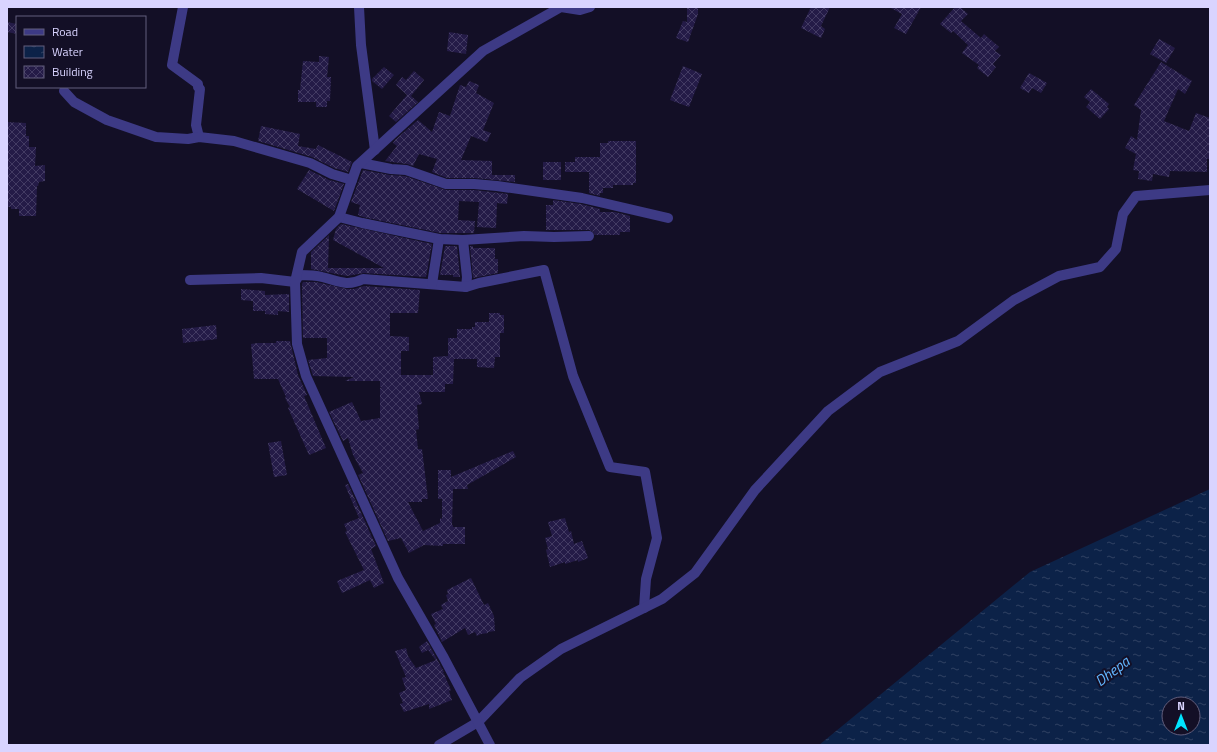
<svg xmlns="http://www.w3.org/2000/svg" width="1217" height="752" font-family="'Titillium Web',sans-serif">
	<defs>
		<pattern id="water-ripples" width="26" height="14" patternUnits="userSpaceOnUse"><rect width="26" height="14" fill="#0c2248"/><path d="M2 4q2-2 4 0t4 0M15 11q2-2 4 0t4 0" fill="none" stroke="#2f4163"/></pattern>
		<pattern id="building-cross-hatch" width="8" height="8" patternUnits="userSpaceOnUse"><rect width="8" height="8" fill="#241b47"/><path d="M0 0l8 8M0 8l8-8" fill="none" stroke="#433b63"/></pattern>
	</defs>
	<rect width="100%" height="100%" fill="#130f26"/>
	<path fill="url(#water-ripples)" fill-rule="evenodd" d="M1210 489V745H819L1030 572ZM1169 704H1193V728H1169Z"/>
	<g fill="url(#building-cross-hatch)">
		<path d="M687 7H698V14L688 42 676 38 683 21 687 22Z"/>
		<path d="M811 7H830L821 26 825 29 821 38 801 28Z"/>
		<path d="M889 7H921L906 34 894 28 902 14Z"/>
		<path d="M955 7H960L968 14 961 21 981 38 984 34 999 47 995 51 1001 55 993 64 996 67 988 77 977 68 979 65 962 53 968 45 953 31 951 33 940 24Z"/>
		<path d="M7 22 17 24V34L7 32Z"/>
		<path d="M449 32 468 35 466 54 447 51Z"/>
		<path d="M1159 39 1175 48 1166 63 1150 54Z"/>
		<path d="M319 56 329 57 327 77H331L330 101H327V107H316V102H298V90H300L303 61 319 62Z"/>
		<path d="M1161 62 1192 81 1185 94 1178 89 1164 121 1189 131 1196 113 1210 118V159H1207V172L1170 171 1169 177 1153 174 1152 181 1138 179 1139 171 1133 170 1136 154 1125 148 1131 136 1137 140 1141 110 1134 105Z"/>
		<path d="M683 66 702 74 689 107 670 100Z"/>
		<path d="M384 67 394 75 382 89 372 81V79Z"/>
		<path d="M414 71 424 80 411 96 418 102 396 122 389 116 407 95 396 85 402 77 406 80Z"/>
		<path d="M1029 73 1047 83 1041 93 1032 88 1029 93 1020 88Z"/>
		<path d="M469 81 479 85 476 93 494 103 483 130 491 133 487 142 471 136 461 160 492 161V175H515V182L475 178H447L432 172 437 159 419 154 413 166 407 164 385 161 397 146 393 143 395 140 418 120 432 132 439 112 450 116 460 85 466 87Z"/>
		<path d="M1091 89 1109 104 1107 107 1109 109 1100 119 1086 107 1090 102 1084 97Z"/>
		<path d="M7 122 26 123V136H29V147H36L35 166 45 165V181L39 182 38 186H37L36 216H19V209H11V207H7Z"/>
		<path d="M261 126 300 134 298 146 316 149 318 145 352 162 348 172 334 168 312 157 258 141Z"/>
		<path d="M608 141H636V183H633V185H613V188H603V193H600V196L589 193V172H565V162H575V157H600V143H608Z"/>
		<rect x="543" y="162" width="18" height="18"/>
		<path d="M309 170 329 180 344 184 334 211 297 189Z"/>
		<path d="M363 170 390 175 405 176 446 190H474L508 194 507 204 497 203 496 228 477 227 479 202 459 201 458 220 475 221 474 233H440L363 217 358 215 360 205 351 202Z"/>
		<path d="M553 200 581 204 600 209V212H615L630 216V232H620V235H595L592 231 589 230H546V205H553Z"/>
		<path d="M341 224 432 244 426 277 364 273 347 276 311 269V252L329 235 328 268H384L333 240 336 229Z"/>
		<path d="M445 246H457L460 277H453V275H440Z"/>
		<path d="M470 246H473V248H495V259H498V273L473 278Z"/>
		<path d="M303 282H316L347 289H354L364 286 420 290 418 313H390V336L409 337V351H401V375H433V357L448 356V338H457V329H472V327H475V322H489V313H500V315H504V333H500V357H495L494 368 477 367V359H454L453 384H445V392H419L422 404 417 405 419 429 416 430 418 449H422L428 499H422V502H408L423 531 440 523V518L442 519V499H438V470H451V477L513 451 516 457 467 485 468 489H453L452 525H453V527H465V544H443V546L424 545 409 553 401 538 388 541 360 479 358 475 363 473 353 455 348 438 343 441 329 412 352 402 361 421 380 418V388H382L380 387V381H345L354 377 313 376 308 360 327 358V338H303L302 284Z"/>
		<path d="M241 289 265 291V295L289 294V312L278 311V315L265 314V311H253V301L241 300Z"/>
		<path d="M216 325 217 339 183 343 182 329Z"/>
		<path d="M276 341H290L298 375 307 395 304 396 326 448 309 455 288 408 290 407 285 398 286 397 278 379H254L251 344 258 343H276Z"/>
		<path d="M281 441 287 475 274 477 268 443Z"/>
		<path d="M348 484 376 546 371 549 384 583 374 588 370 580 342 593 337 581 364 570 345 532 347 531 344 524 359 518 345 485Z"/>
		<path d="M565 518 569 532 571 531 574 544 582 541 588 558 578 562V560L565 564V562L550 567 546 550 548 549 545 538 552 536 548 522Z"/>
		<path d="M471 578 484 605 488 603 494 616 495 631 488 632V633L481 634 477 636 475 632 468 635 465 628 442 642 434 625 436 624 431 614 443 609 441 605 448 601 446 595 448 594 447 590Z"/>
		<path d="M427 641 444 672H443L451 690 449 691 452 700 429 709V704L404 712 400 704 403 703 399 693 406 690 402 678 406 677 395 651 406 648 408 656 416 668 436 660 428 650 422 653 419 647Z"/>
	</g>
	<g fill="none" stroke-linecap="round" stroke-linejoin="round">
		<g stroke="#3d3a85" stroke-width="10">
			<path d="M183 7 172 65 198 84V87L200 89 196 125 199 137"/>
			<path d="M359 7 361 45 375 150"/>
			<path d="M64 91 74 102 107 120 156 137 188 139 199 137 234 141 310 163 332 174 352 180"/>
			<path d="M361 163 391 169 406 170 446 184H474L497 186 582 198 668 218"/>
			<path d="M339 217 362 223 439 239 463 240 524 236 554 237 589 236"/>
			<path d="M463 240 467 277 466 287"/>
			<path d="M190 280 261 278 295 282 299 275C307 275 315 275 322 277 338 281 347 287 363 279L466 287 479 283 544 270 573 376 610 467 645 472 657 538 646 579 644 608"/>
			<path d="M432 284 439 239"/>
			<path d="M439 745 478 722 520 678 561 649 662 599 695 573 755 490 828 411 880 372 958 341 1014 300 1059 276 1100 267 1116 249 1123 214 1136 196 1210 190"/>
			<path d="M490 745 444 658 398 578 306 376 297 344 295 282 302 252 339 217 357 166 483 51 561 7 580 10 590 7"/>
		</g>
	</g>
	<g text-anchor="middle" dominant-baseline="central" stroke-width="4" stroke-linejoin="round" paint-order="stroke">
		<g font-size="15" font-style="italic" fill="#62b6ff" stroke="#130f26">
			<text transform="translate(1112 671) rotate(-37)">Dhepa</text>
		</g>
	</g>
	<rect width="1217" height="752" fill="none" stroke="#d9d4ff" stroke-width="16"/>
	<rect x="16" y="16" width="130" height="72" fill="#130f26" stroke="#625e7d"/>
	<rect x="24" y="29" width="20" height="6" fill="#3d3a85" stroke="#625e7d"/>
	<text x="52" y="36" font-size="12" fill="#d9d4ff">Road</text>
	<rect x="24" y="46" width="20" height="12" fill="url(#water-ripples)" stroke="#625e7d"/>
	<text x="52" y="56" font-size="12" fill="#d9d4ff">Water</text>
	<rect x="24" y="66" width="20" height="12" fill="url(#building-cross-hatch)" stroke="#625e7d"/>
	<text x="52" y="76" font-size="12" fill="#d9d4ff">Building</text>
	<g transform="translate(1181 716)"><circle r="19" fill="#130f26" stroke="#625e7d"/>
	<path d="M0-3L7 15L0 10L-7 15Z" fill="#00e5ff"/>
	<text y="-6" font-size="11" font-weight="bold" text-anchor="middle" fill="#d9d4ff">N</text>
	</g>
</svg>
